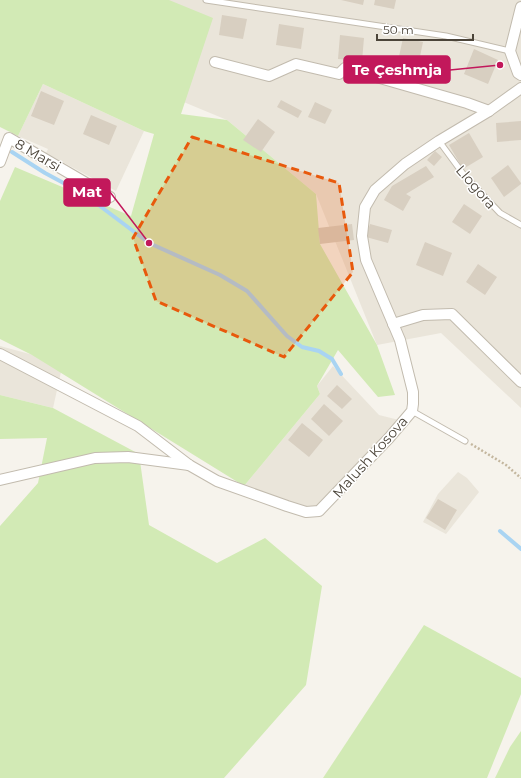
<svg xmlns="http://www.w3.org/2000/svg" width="521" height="778" font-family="Montserrat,sans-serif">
	<rect width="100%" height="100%" fill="#f6f3ec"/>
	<g fill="#eae5da">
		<path d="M0 0H521V408L441 333 377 345 316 194 227 120 56 49Z"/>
		<path d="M43 84 144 131 116 191 46 153 48 149 18 136Z"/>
		<path d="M0 346 63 363 53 408 0 395Z"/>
		<path d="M333 366 379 415 407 422 327 507 305 508 244 486 320 394 317 386Z"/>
		<path d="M458 472 467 478 479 492 446 534 423 522 438 494Z"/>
	</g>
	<g fill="#d2eab5">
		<path d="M0 0H169L213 18 181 114 227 120 316 194 320 244 377 345 395 395 378 397 338 350 317 386 320 394 244 486 32 355 0 339V201L15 167 131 216 154 134 144 131 43 84 18 136 0 127Z"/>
		<path d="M0 395 53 408 139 454 149 525 217 563 265 538 322 586 306 685 224 778H0V526L38 483 47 438 0 439Z"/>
		<path d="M424 625 521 678V694L487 778H323Z"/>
		<path d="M521 731V778H495L510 747Z"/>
	</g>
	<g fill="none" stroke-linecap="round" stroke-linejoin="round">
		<g stroke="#a9d4f2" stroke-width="4">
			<path d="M12 152 45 173 84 194 149 243 220 275 247 291 287 336 302 347 319 351 332 359 341 374"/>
			<path d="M500 531 521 549"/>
		</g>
	</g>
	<g fill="#d8cfc1">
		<path d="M341 0H364L363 5Z"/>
		<path d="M375 0H396L394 9 374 5Z"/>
		<path d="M222 15 247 19 243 39 219 35Z"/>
		<path d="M279 24 304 28 301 49 276 45Z"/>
		<path d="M340 35 364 38 362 61 338 59Z"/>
		<path d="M403 38 423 42 418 66 398 61Z"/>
		<path d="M474 49 498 60 488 84 464 74Z"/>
		<path d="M41 91 64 101 54 125 31 116Z"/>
		<path d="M281 100 302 111 298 118 277 107Z"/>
		<path d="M315 102 332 110 325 124 308 117Z"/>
		<path d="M91 115 117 126 109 145 83 134Z"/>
		<path d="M258 119 275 132 261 152 243 140Z"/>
		<path d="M521 121V140L497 142 496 123Z"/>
		<path d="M469 133 483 157 463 169 449 145Z"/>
		<path d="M435 151 442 157 434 166 427 160Z"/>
		<path d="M508 165 521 183V184L504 197 491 178Z"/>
		<path d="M426 166 434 177 406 194 411 197 403 211 384 200 392 186Z"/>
		<path d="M464 204 482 216 470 234 452 222Z"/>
		<path d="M352 224 354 240 320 244 318 228Z"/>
		<path d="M370 224 392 230 388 243 366 237Z"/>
		<path d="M425 242 452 253 443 276 416 265Z"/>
		<path d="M478 264 497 277 485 295 466 282Z"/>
		<path d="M337 385 352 399 342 409 327 396Z"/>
		<path d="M324 404 343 421 329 436 311 419Z"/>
		<path d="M302 423 323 440 309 457 288 440Z"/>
		<path d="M438 499 457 510 445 530 426 518Z"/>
	</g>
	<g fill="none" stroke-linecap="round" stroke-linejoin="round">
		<g stroke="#c2bbae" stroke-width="7">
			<g id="service">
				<path d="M206 0 446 36 510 51"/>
				<path d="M439 141 464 175 500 213 521 225"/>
				<path d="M412 411 465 441"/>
			</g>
		</g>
		<g stroke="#c2bbae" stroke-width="12">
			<g id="minor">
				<path d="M521 7 510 51 518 73 521 75"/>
				<path d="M215 62 269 76 296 64 339 74 345 68 467 103 489 111"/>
				<path d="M0 162 9 138 110 197"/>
				<path d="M393 324 423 315 452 314 521 382"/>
				<path d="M0 354 138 426 189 465 217 481 287 506 306 512 319 511 389 438 412 411 413 404V392L400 340 366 260 362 236 365 207 375 190 405 164 439 141 489 111 521 88"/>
				<path d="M0 480 95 458 128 457 189 465"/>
			</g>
		</g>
		<path stroke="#c4b79f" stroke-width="2.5" stroke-dasharray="2 2" stroke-linecap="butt" d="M471 444 506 465 521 478"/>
		<use href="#service" stroke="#fff" stroke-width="5"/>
		<use href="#minor" stroke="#fff" stroke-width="10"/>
	</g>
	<path fill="#e8590c" fill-opacity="0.2" stroke="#e8590c" stroke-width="3" stroke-dasharray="8 5" stroke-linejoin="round" d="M192 137 339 183 353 272 284 357 156 301 133 238Z"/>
	<g text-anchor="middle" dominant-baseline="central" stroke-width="3" stroke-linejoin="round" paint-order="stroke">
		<g font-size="14" fill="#4b4439" stroke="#fff">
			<text transform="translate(38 155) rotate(30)">8 Marsi</text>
			<text transform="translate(476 187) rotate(49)">Llogora</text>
			<text transform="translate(370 457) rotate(-48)">Malush Kosova</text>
		</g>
	</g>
	<path fill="none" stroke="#c2185b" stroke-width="1.5" d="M500 65L450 70M149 243L110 192"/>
	<g fill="#c2185b" stroke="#fff" stroke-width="1.5">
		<circle cx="500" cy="65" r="4"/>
		<circle cx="149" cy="243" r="4"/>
	</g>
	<g fill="#c2185b" stroke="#c2185b" stroke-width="1.5">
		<rect x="344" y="56" width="106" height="27" rx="4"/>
		<rect x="64" y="179" width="46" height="27" rx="4"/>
	</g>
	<g font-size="15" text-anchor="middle" font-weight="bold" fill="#fff">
		<text x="397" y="75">Te Çeshmja</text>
		<text x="87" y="197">Mat</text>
	</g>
	<path d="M377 34v6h96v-6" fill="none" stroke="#4b4439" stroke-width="2"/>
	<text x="383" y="34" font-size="12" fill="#4b4439" stroke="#ffffff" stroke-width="3" paint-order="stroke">50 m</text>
</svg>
